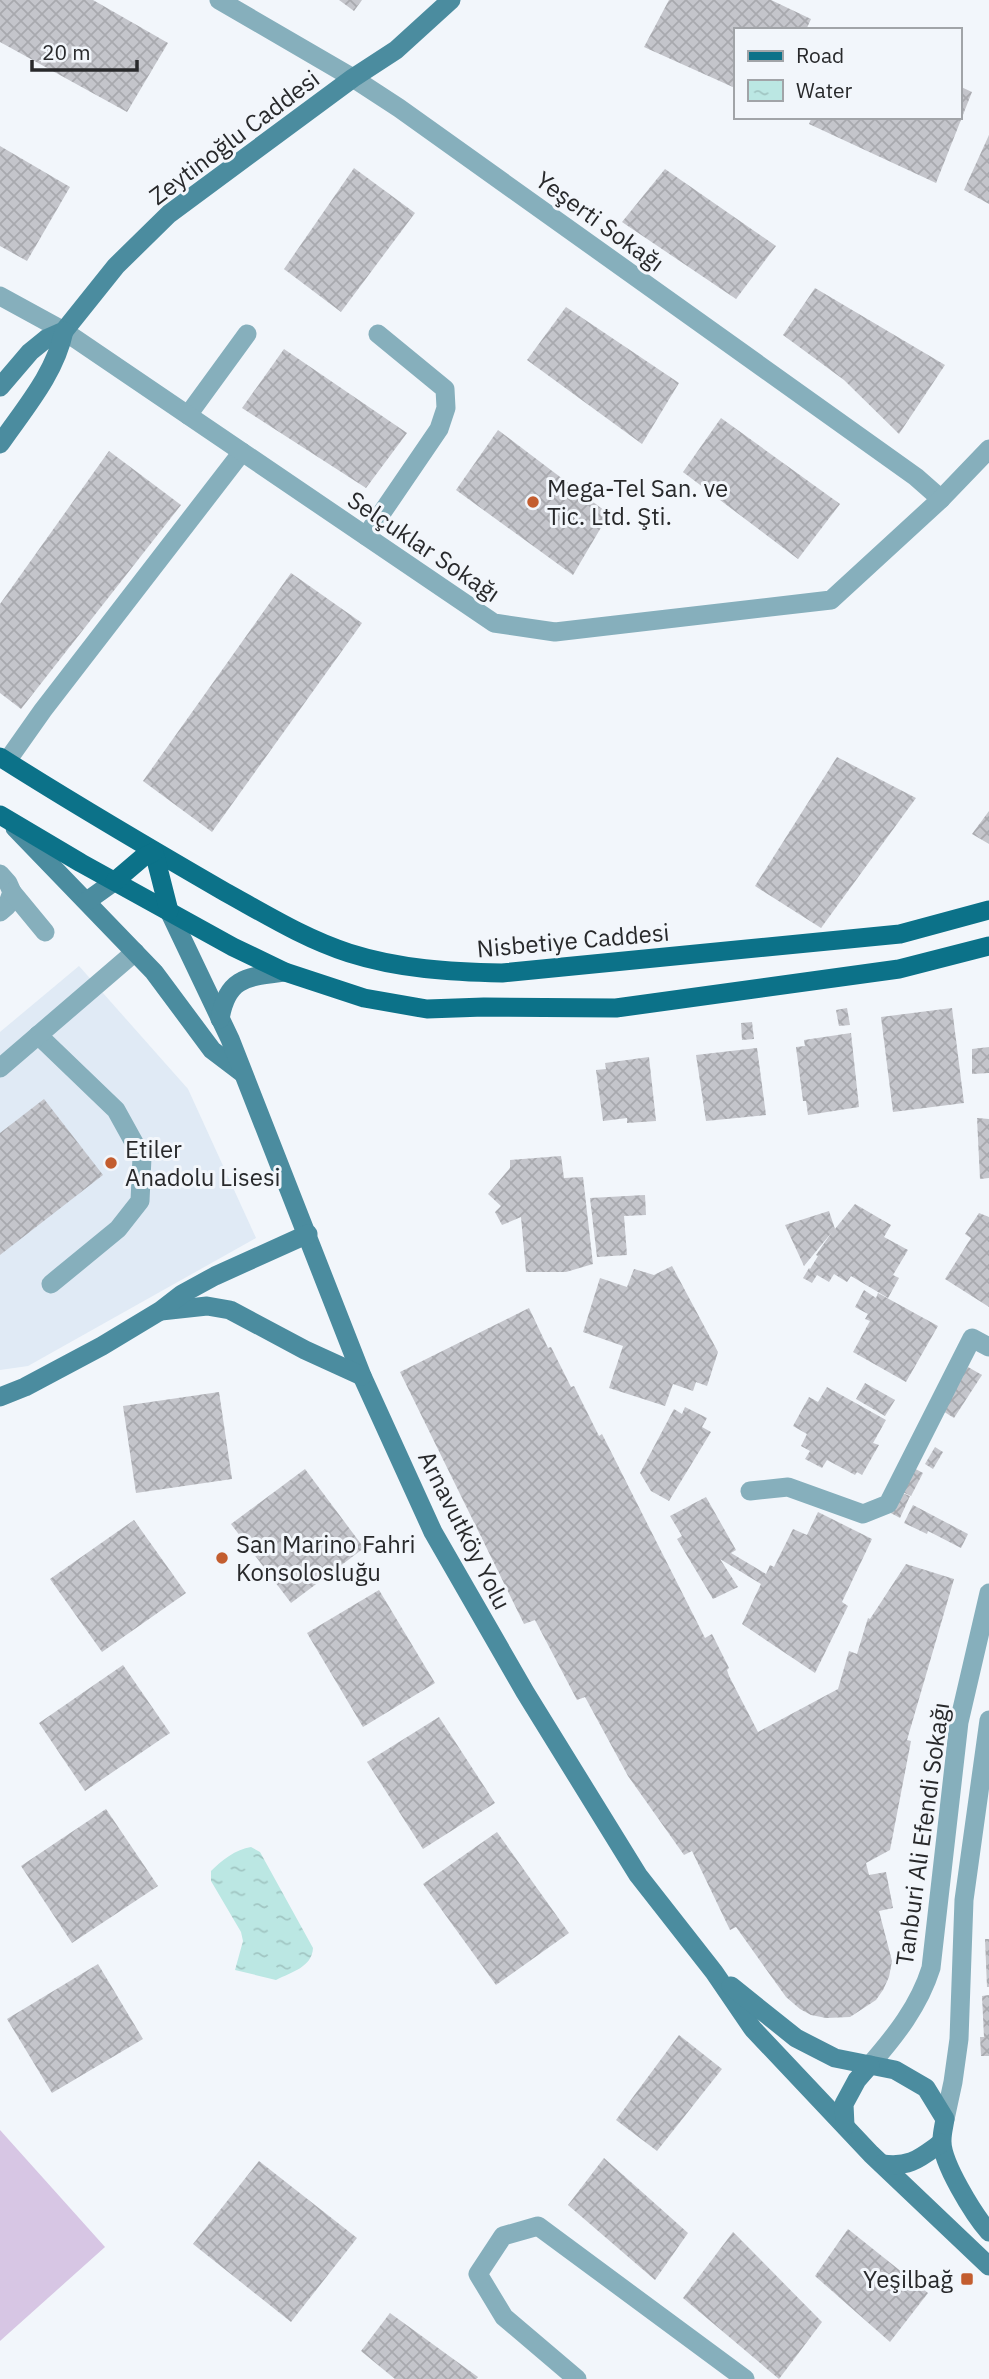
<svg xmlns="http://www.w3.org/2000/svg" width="989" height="2379" font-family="'IBM Plex Sans',sans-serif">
	<defs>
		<pattern id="water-ripples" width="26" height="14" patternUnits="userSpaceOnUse" patternTransform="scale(1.75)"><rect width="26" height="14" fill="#bbe7e3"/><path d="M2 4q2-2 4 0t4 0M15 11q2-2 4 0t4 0" fill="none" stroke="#a1c6c3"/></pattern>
		<pattern id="building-cross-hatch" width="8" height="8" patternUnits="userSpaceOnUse" patternTransform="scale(1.75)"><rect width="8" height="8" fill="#c4c5cb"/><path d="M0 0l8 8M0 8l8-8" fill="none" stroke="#a8a9ae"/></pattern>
	</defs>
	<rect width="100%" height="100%" fill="#f2f6fb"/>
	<path fill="#e0eaf5" d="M79 966 188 1089 256 1238 28 1366 0 1370V1032Z"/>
	<path fill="#d7c6e4" d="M0 2130 105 2247 0 2341Z"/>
	<path fill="url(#water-ripples)" d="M251 1847 260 1852 313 1948C312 1967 292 1972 276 1980L235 1970 243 1941 241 1932 211 1881V1871C221 1861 236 1849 251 1847Z"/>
	<g fill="url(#building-cross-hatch)">
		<path d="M0 0H93L168 43 127 112 0 42Z"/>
		<path d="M339 0H362L354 11Z"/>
		<path d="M669 0H771L811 19 806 30H735V88L644 47Z"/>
		<path d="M959 86 972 92 936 183 809 124 812 117H959Z"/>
		<path d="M989 135V204L964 190Z"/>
		<path d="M0 146 70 187 27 261 0 246Z"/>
		<path d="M354 168 415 213 341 312 284 269Z"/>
		<path d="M665 169 776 246 736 299 622 222Z"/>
		<path d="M815 288 945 365 899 434 844 380 783 335Z"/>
		<path d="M566 307 679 383 642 444 527 360Z"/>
		<path d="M284 349 407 433 366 488 242 408Z"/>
		<path d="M721 418 840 504 798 559 683 472Z"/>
		<path d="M498 430 609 514 573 575 456 490Z"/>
		<path d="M109 451 181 505 21 709 0 693V604Z"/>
		<path d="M291 573 362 623 212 832 143 781Z"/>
		<path d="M837 757 916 798 821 928 755 886Z"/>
		<path d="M989 811V844L972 834Z"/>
		<path d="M847 1008 850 1025 839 1026 836 1010Z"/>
		<path d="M952 1008 964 1103 893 1112 881 1017Z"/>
		<path d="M752 1022 754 1039 742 1040 741 1023Z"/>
		<path d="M851 1033 859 1107 808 1115 806 1101H803L796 1047 805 1046 804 1040Z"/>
		<path d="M989 1047V1073L972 1074V1049Z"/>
		<path d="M757 1048 766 1115 706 1121 696 1055Z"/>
		<path d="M649 1057 656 1121 627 1123V1118L603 1121 596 1070 606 1069 605 1063Z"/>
		<path d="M44 1099 103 1175 0 1255V1133Z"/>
		<path d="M977 1118 989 1119V1178L980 1179Z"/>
		<path d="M561 1156 564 1178 583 1177 593 1264 566 1272H526L521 1217 502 1225 495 1212 501 1206 488 1194 510 1168V1160Z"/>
		<path d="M645 1195 646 1215 624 1216 627 1255 597 1257 590 1198Z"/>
		<path d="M855 1204 891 1225 884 1237 908 1250 893 1275 899 1278 888 1298 851 1276 847 1282 834 1274 829 1282 817 1275 812 1283 803 1278 809 1268 810 1269 818 1256 816 1255 832 1232 804 1266 785 1225 829 1211 835 1229Z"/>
		<path d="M979 1213 989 1217V1307L945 1279 971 1238 965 1234Z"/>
		<path d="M672 1266 718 1352 707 1386 696 1382 693 1391 673 1384 665 1406 609 1388 623 1346 583 1332 600 1278 627 1287 634 1269 654 1275Z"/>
		<path d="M864 1290 876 1298 878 1293 938 1326 906 1382 853 1352 870 1321 865 1319 868 1314 855 1307Z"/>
		<path d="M529 1308 548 1348 551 1347 571 1387 574 1386 599 1436 602 1434 705 1638 712 1634 729 1668 727 1670 729 1676 758 1732 838 1689 849 1651 857 1654 868 1618 870 1619 906 1564 954 1579 907 1740 911 1741 890 1850 866 1863 869 1875 886 1872 893 1908 879 1911 892 1961 889 1977 883 1990 876 2000 850 2017 826 2018 811 2015 800 2009 786 1997 736 1927 730 1930 692 1851 684 1855 628 1776 585 1697 577 1700 535 1620 524 1624 400 1372Z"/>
		<path d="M968 1367 982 1375 954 1418 938 1408 961 1374Z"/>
		<path d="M865 1383 895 1400 885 1416 856 1399Z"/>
		<path d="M827 1387 886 1420 873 1443 879 1445 862 1475 857 1472 855 1475 827 1460 822 1468 805 1459 810 1451 801 1446 807 1434 793 1426 809 1397 818 1402Z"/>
		<path d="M219 1392 232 1479 136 1493 123 1406Z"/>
		<path d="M685 1407 707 1418 702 1427 711 1432 669 1501 651 1491 640 1473 674 1409 682 1414Z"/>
		<path d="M935 1447 943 1452 933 1469 925 1464Z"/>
		<path d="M910 1466 923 1473 911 1496 898 1490Z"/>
		<path d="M305 1469 364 1548 291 1603 231 1524Z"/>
		<path d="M897 1491 910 1496 900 1518 887 1511Z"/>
		<path d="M706 1497 736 1550 731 1553 766 1574 770 1565 774 1567 793 1529 807 1535 818 1512 872 1539 842 1602 848 1606 815 1673 742 1624 761 1584 720 1559 738 1587 713 1599 677 1539 682 1536 670 1516Z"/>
		<path d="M913 1505 968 1534 961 1548 928 1531 927 1534 904 1523Z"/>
		<path d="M134 1520 186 1593 102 1652 50 1579Z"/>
		<path d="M379 1590 435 1683 363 1727 307 1633Z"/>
		<path d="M123 1665 170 1733 85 1791 39 1723Z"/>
		<path d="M439 1717 495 1803 423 1849 367 1762Z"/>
		<path d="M106 1809 158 1886 72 1943 21 1866Z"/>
		<path d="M497 1832 569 1933 496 1985 423 1884Z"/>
		<path d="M985 1939H989V1987H987Z"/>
		<path d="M98 1964 143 2039 52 2093 7 2019Z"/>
		<path d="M989 1995V2056H981L980 2037H984L982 1996Z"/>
		<path d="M679 2035 722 2069 657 2151 616 2120Z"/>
		<path d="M604 2158 688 2233 655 2280 568 2205Z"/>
		<path d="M259 2161 357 2238 291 2322 193 2244Z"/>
		<path d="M848 2229 928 2293 890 2342 815 2276Z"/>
		<path d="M733 2232 822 2322 779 2379 683 2298Z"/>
		<path d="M390 2313 478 2377 476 2379H395L361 2351Z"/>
	</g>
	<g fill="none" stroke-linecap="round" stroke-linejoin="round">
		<g stroke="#86afbc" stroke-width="19">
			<path d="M188 415 247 334"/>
			<path d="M366 536 439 429 446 408 445 389 378 334"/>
			<path d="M7 761 43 710 242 452"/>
			<path d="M0 874 8 883 12 892 7 906 0 912"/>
			<path d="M12 892 45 932"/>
			<path d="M38 1035 116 1110 142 1157 140 1201 118 1229 51 1284"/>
			<path d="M0 1068 135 952"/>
		</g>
		<g stroke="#86afbc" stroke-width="19">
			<path d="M219 0 353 78 399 108 916 477 941 499"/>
			<path d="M0 296 64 331 494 623 555 632 831 600 941 499 989 449"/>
			<path d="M750 1491 788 1487 863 1514 888 1504 972 1338 989 1347"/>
			<path d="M870 2065C896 2035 919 2006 931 1968L959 1722 989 1593"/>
			<path d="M945 2119 953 2082 959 2039 964 1900 989 1720"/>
			<path d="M577 2379 504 2317 478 2274 503 2236 538 2226 745 2379"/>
		</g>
		<g stroke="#4b8c9f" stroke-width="19">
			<path d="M0 387 30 352 46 339 64 331 116 266 169 214 353 78 396 50 451 0"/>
			<path d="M0 444C24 409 55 374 64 331"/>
			<path d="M15 828 154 972 212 1050 241 1072"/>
			<path d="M87 901 115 881"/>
			<path d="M169 911 230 1039 362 1376 433 1532 525 1692 638 1875 714 1972 753 2029 871 2154 989 2266"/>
			<path d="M220 1019C227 977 247 977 285 972"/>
			<path d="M161 1311 207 1306 230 1310 305 1350 362 1376"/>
			<path d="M0 1397 25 1387 102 1346 160 1311 182 1294 215 1276 308 1234"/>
			<path d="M731 1986 796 2038 835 2058 895 2070 926 2088 945 2119C944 2126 942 2133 942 2140 941 2162 974 2215 989 2232"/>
			<path d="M845 2126 844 2104 857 2080 870 2065"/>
			<path d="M882 2164C910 2168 920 2158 941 2143"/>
		</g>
		<g stroke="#0c7289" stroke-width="19">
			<path d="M0 757C74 804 149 848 225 892 265 914 305 939 349 953 399 969 451 972 502 973L900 934 989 910"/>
			<path d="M0 815 81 863 233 947 285 972 364 998 427 1009 484 1007 616 1008 899 969 989 946"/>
			<path d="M154 852 169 911"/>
			<path d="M115 881 142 858 154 852"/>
		</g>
	</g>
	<g fill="#c35d2f" stroke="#f2f6fb" stroke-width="2.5">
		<circle cx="533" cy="502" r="7"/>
		<circle cx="111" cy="1163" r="7"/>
		<circle cx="222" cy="1558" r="7"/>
		<rect x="960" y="2272" width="14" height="14" rx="3.5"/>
	</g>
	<g text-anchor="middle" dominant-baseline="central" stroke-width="6" stroke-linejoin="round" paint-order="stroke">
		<g font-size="24" fill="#28292b" stroke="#f2f6fb">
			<text transform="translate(234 137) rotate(-37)">Zeytinoğlu Caddesi</text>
			<text transform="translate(600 221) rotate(36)">Yeşerti Sokağı</text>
			<text transform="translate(424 546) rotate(34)">Selçuklar Sokağı</text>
			<text transform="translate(573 940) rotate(-5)">Nisbetiye Caddesi</text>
			<text transform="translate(465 1530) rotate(63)">Arnavutköy Yolu</text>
			<text transform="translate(922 1834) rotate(-82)">Tanburi Ali Efendi Sokağı</text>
		</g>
		<g font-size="24" fill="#28292b" stroke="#f2f6fb" text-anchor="start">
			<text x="547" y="488">Mega-Tel San. ve<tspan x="547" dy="28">Tic. Ltd. Şti.</tspan></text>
			<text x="125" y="1149">Etiler<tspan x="125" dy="28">Anadolu Lisesi</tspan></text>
			<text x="236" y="1544">San Marino Fahri<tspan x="236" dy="28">Konsolosluğu</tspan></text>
			<text x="953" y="2279" text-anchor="end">Yeşilbağ</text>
		</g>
	</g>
	<rect x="734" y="28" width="228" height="91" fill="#f2f6fb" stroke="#a1a4a8" stroke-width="2"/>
	<rect x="748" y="51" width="35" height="10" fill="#0c7289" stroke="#a1a4a8" stroke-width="2"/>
	<text x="796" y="63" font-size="21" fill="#28292b">Road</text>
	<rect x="748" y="80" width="35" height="21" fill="url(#water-ripples)" stroke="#a1a4a8" stroke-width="2"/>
	<text x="796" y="98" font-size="21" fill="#28292b">Water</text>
	<path d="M32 60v10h105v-10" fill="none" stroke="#28292b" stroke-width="3.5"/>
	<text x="42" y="60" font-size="21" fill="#28292b" stroke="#f2f6fb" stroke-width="5" paint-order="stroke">20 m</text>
</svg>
